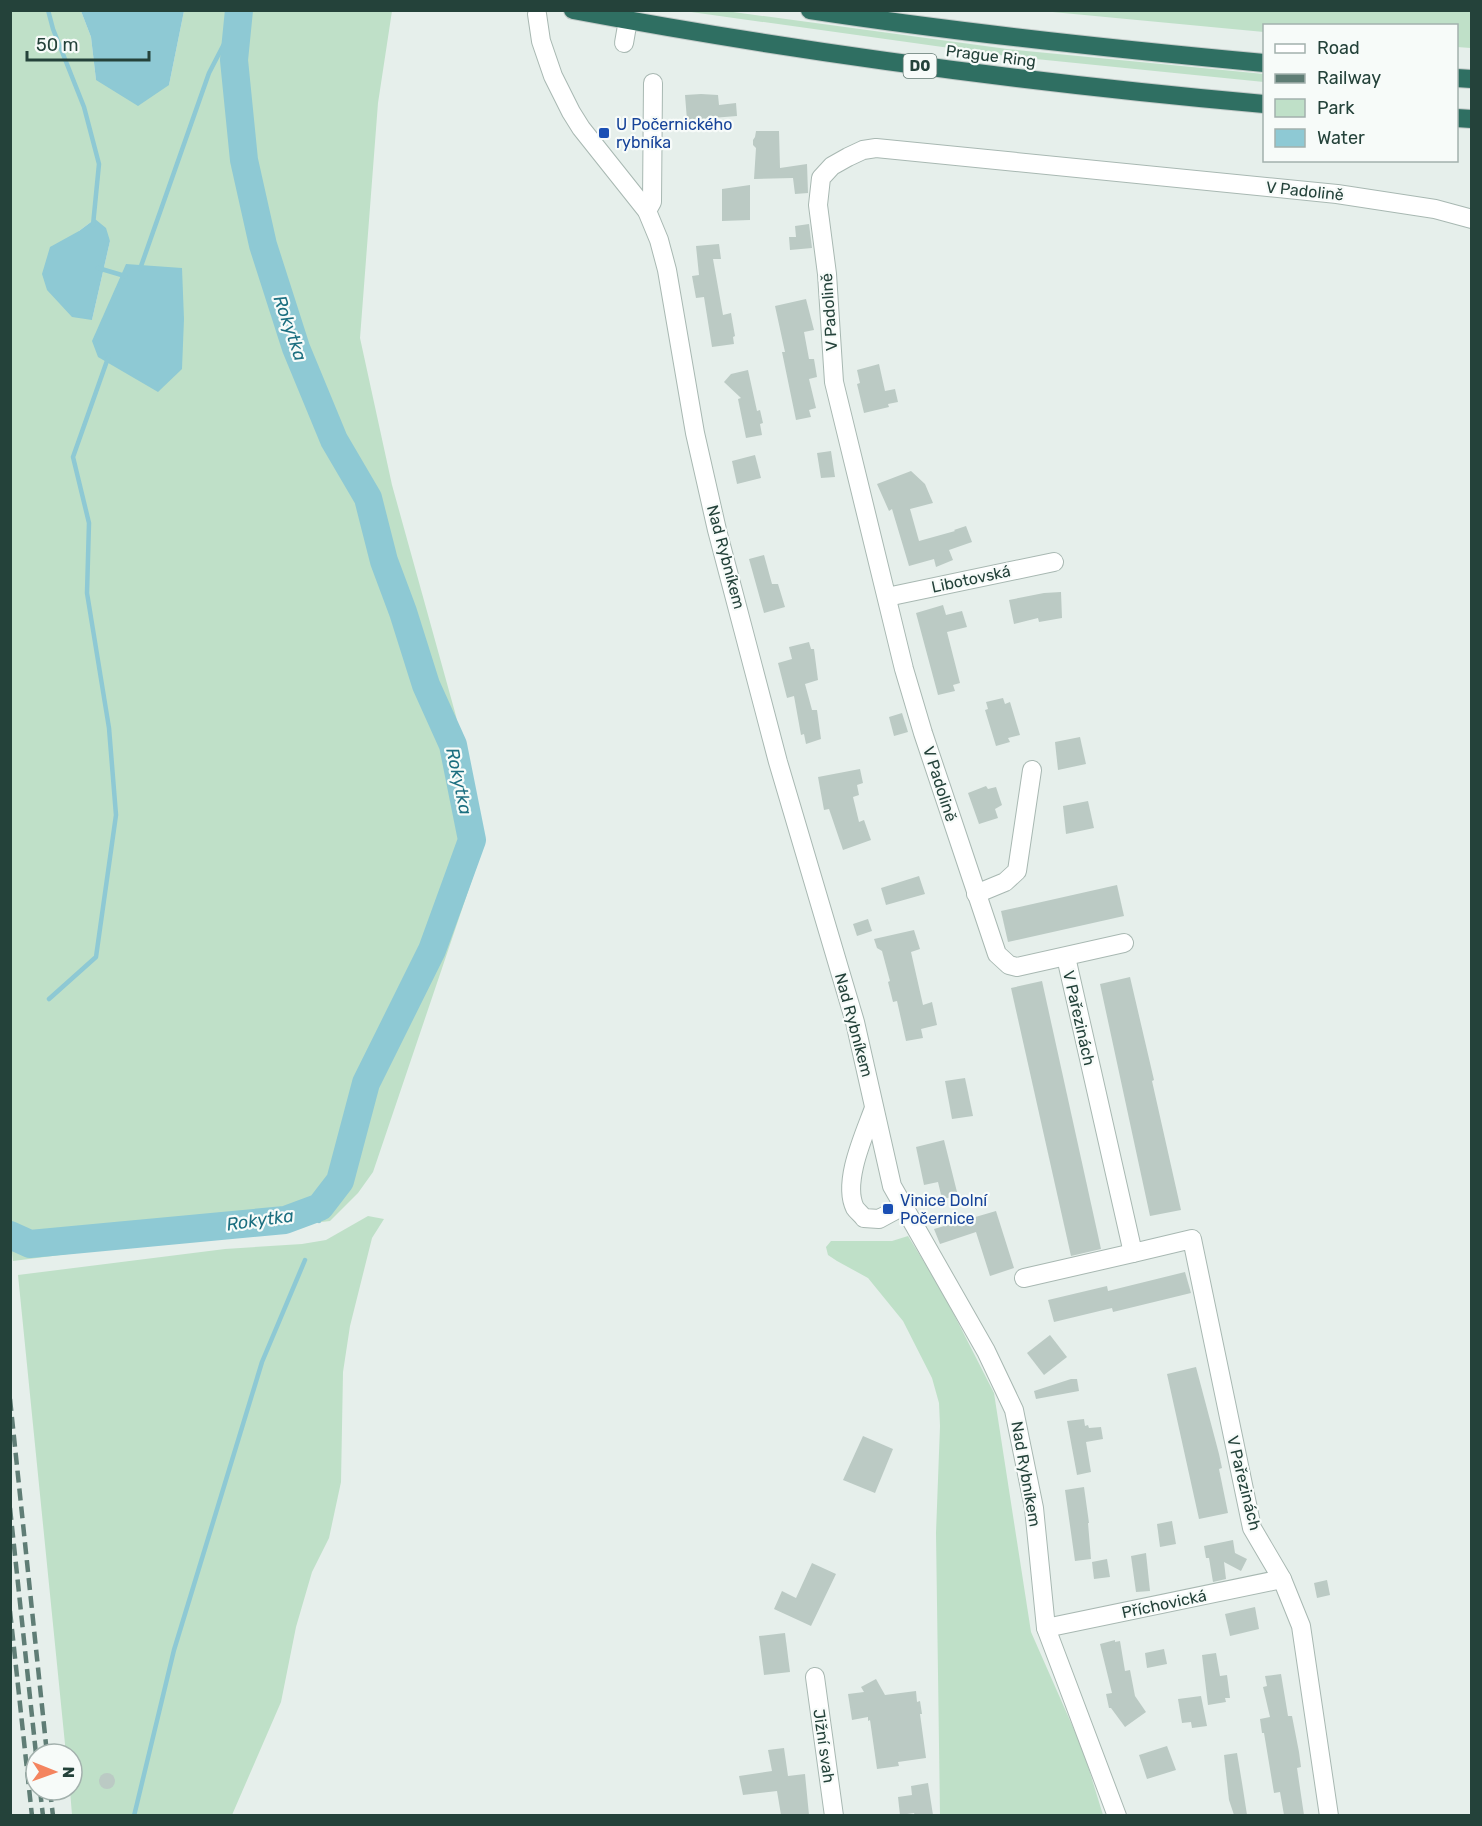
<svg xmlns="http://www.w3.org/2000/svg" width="1482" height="1826" font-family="Rubik,sans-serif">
	<rect width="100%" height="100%" fill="#e6efeb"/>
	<g fill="#bfe0c8" fill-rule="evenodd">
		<path d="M10 11H81L91 37 96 80 169 85 184 11H392L378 103 360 338 392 485 456 716 481 834 479 859 373 1172 358 1193 330 1221 13 1261 10 1236ZM95 219 110 241 92 320 79 231Z"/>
		<path d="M684 11H726L1007 49 1264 74V82L1007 56Z"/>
		<path d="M1042 11H1471V48L1457 47 1456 26H1264V32Z"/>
		<path d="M368 1216 384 1219 372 1238 350 1326 343 1372 341 1482 329 1538 312 1572 296 1627 281 1702 232 1815H72L70 1790H72V1754H66L18 1275 225 1249 302 1244 326 1240Z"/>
		<path d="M908 1236 942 1291 994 1393 1031 1632 1083 1750 1103 1815H940L936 1533 940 1426 939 1403 932 1378 903 1321 868 1278 837 1261 828 1255 826 1247 831 1241H892Z"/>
	</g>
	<g fill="#8ec9d4">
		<path d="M81 11H184L169 85 138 106 96 80 91 37Z"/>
		<path d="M95 219 106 228 110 241 92 320 72 317 47 290 42 274 50 247 79 231Z"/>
		<path d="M126 264 182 268 184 319 182 369 158 392 98 357 92 341Z"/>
	</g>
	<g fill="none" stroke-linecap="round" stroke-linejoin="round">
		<g stroke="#8ec9d4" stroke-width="4.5">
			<path d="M48 10 53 29 84 107 99 164 93 225"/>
			<path d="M98 268 125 276"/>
			<path d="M140 269 209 73 239 15"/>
			<path d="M49 999 96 957 116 815 109 728 87 593 89 523 73 457 108 358"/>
			<path d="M319 1221 320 1207"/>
			<path d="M134 1816 174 1650 262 1362 305 1260"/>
		</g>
		<path stroke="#8ec9d4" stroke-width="28" d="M10 1235 30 1244 285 1220 320 1207 340 1181 366 1083 432 950 472 840 453 745 426 685 403 612 384 561 368 498 334 440 296 348 263 245 244 160 234 60 239 10"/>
	</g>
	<g fill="#bbcac4">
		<path d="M701 94 718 95 719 105 736 103 737 116 687 120 685 95Z"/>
		<path d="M756 131H779L780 168 807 164 808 193 795 194 793 178 754 179 756 148 753 145V140L755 137Z"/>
		<path d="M750 185V220L722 221V189Z"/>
		<path d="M809 224 812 248 790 250 789 237H796L795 226Z"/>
		<path d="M719 244 721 259H713L723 315 731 313 735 336 733 337 734 344 712 347 704 297 696 298 692 276 699 275 696 246Z"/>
		<path d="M806 299 814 330 804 332 809 359H814L817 377 809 379 816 408 809 410 811 417 796 420 782 352H785L775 306Z"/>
		<path d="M879 364 885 391 895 389 898 402 888 404 889 407 864 413 857 384 860 383 857 370Z"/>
		<path d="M748 370 757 411 760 410 763 423 760 424 762 435 746 438 738 399 741 398 724 382 731 374Z"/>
		<path d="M831 451 835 477 821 478 817 453Z"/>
		<path d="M755 455 761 478 737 484 732 461Z"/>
		<path d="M911 471 925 484 933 503 910 509 919 541 955 531 954 530 966 526 972 542 949 550 953 560 936 567 934 559 909 566 892 509 889 511 877 484Z"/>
		<path d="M764 555 772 584H778L785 607 764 613 749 559Z"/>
		<path d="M1061 592 1062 618 1039 622 1038 618 1014 624 1009 600 1044 593Z"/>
		<path d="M943 605 946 615 962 611 967 627 947 632 960 683 953 685 955 691 938 695 916 613Z"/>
		<path d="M809 642 811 649H814L818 680 805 684 812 710H817L821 739 806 744 804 734 801 735 794 696 787 698 778 663 792 659 789 647Z"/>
		<path d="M1003 698 1005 704 1010 702 1020 735 1008 738 1010 742 996 746 985 710 988 709 986 702Z"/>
		<path d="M902 713 908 732 894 736 889 717Z"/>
		<path d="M1080 737 1086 764 1058 770 1055 742Z"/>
		<path d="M860 769 863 783 857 785 859 795 853 797 859 822 864 820 871 840 843 850 829 809 824 810 818 777Z"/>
		<path d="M986 786 988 789 996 787 1002 805 995 809 998 818 979 824 968 793Z"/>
		<path d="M1088 801 1094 828 1066 834 1063 806Z"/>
		<path d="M919 876 925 894 886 905 881 888Z"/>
		<path d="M1117 885 1124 916 1008 942 1001 911Z"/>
		<path d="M868 919 872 931 857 936 853 924Z"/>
		<path d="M914 930 920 949 911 952 923 1005 932 1002 937 1025 921 1029 923 1038 906 1041 897 1001 893 1002 888 982 890 981 882 951 877 948 874 939Z"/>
		<path d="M1130 977 1154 1080 1152 1081 1181 1210 1150 1216 1100 984Z"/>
		<path d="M1042 981 1101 1249 1071 1256 1011 988Z"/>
		<path d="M965 1078 973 1116 952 1119 945 1081Z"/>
		<path d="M944 1140 958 1196 942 1199 938 1182 924 1185 916 1147Z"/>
		<path d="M996 1211 1014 1268 990 1276 976 1232 940 1244 934 1229Z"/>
		<path d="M1185 1272 1191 1293 1113 1312 1112 1308 1054 1322 1048 1300 1107 1286 1108 1291Z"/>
		<path d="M1050 1335 1067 1357 1044 1375 1027 1353Z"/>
		<path d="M1196 1367 1219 1454 1222 1468 1219 1469 1228 1513 1199 1519 1167 1374Z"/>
		<path d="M1071 1379H1077L1079 1391 1036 1399 1034 1391Z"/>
		<path d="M1084 1419 1085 1426 1088 1425 1089 1428 1101 1427 1103 1439 1086 1442 1091 1472 1077 1475 1067 1421Z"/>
		<path d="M863 1436 893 1449 875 1493 843 1480Z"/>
		<path d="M1084 1487 1089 1523H1088L1091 1559 1075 1561 1065 1490Z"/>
		<path d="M1172 1521 1176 1544 1160 1547 1157 1524Z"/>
		<path d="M1233 1540 1235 1553 1247 1559 1241 1571 1224 1562 1226 1579 1213 1582 1209 1558H1206L1204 1546Z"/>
		<path d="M1146 1553 1150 1591 1136 1592 1131 1556Z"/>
		<path d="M1107 1559 1110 1577 1094 1579 1092 1562Z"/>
		<path d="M812 1563 836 1574 811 1626 774 1609 782 1591 796 1598Z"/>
		<path d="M1327 1580 1330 1595 1317 1598 1314 1583Z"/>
		<path d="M1255 1607 1259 1629 1230 1636 1225 1614Z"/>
		<path d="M785 1633 790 1672 764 1675 759 1636Z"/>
		<path d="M1115 1640V1642L1120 1641 1125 1671 1130 1670 1135 1696 1146 1712 1125 1727 1111 1708H1109L1106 1694 1112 1693 1100 1644Z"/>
		<path d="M1164 1649 1167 1664 1147 1668 1145 1653Z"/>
		<path d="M1216 1653 1220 1676 1227 1675 1230 1698H1225L1226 1702 1208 1705 1202 1655Z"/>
		<path d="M1281 1674 1288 1716H1292L1299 1752 1301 1767 1297 1768 1304 1815H1284L1280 1792 1274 1793 1264 1733H1262L1260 1719 1270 1717 1263 1687 1267 1686 1265 1676Z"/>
		<path d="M876 1679 885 1695 916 1691 917 1702 920 1701 922 1714H920L926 1758 898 1762 899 1766 877 1769 870 1720 868 1721V1717L852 1720 848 1694 864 1692 861 1687Z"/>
		<path d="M1201 1696 1207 1726 1192 1728 1191 1722 1182 1723 1178 1699Z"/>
		<path d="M1167 1746 1176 1770 1147 1779 1139 1755Z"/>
		<path d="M784 1748 788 1776 805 1774 809 1815H781L777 1791 743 1795 739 1776 772 1771 768 1750Z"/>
		<path d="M1237 1753 1242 1783 1247 1815H1234L1229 1800 1224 1755Z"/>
		<circle cx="107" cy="1781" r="8"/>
		<path d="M928 1783 933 1815H915L914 1813 900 1815 898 1797 912 1795 911 1786Z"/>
	</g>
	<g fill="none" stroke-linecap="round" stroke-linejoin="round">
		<g stroke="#a8b8b2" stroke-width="20">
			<g id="minor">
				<path d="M537 14 541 41 553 76 571 112 581 128 647 211 659 240 667 270 695 433 717 530 778 762 855 1022 892 1186 986 1351 1014 1410 1034 1508 1046 1628 1117 1816"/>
				<path d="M624 43 628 20"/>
				<path d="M647 211 652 202 653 83"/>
				<path d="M887 597 1054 562"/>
				<path d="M976 894 1005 882 1017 871 1032 770"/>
				<path d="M1124 943 1017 967 1009 965 997 954 923 733 904 669 834 382 827 274 818 205 821 178 832 166 848 157 863 150 876 148 1337 194 1435 209 1472 219"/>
				<path d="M1066 957 1133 1253 1192 1239 1252 1528 1282 1579 1301 1626 1329 1816"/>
				<path d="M874 1108C865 1133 842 1182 855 1208 857 1211 862 1215 864 1218L879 1219 903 1206"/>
				<path d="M1024 1278 1133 1253"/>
				<path d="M1046 1628 1282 1579"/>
				<path d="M815 1677 834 1816"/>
			</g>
		</g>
		<g stroke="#c2cac8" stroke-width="20">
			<g id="highway">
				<path d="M573 10C802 53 1032 83 1264 104"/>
				<path d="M810 10C961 33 1113 49 1264 63"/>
				<path d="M1456 78 1472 79"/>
				<path d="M1456 118 1472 119"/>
			</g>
		</g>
		<use href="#minor" stroke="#fff" stroke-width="18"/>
		<use href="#highway" stroke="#2f6f62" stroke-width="18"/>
		<g stroke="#5f7d75" stroke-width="4.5" stroke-dasharray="12 6" stroke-linecap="butt">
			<path d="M10 1399 47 1754"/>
			<path d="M10 1508 36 1754"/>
			<path d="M10 1611 32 1816"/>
			<path d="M40 1790 43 1816"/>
			<path d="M50 1790 53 1816"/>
		</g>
	</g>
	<g fill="#1a4fb4" stroke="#f7fbf9" stroke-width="2">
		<rect x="598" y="127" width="12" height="12" rx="3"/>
		<rect x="882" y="1203" width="12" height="12" rx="3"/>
	</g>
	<g text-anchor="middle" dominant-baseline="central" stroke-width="4.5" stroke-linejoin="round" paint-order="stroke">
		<rect fill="#f7fbf9" stroke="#637a73" stroke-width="1.5" x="903.5" y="54" width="33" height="24" rx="4.5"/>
		<g font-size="15" font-weight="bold" fill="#24423a">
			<text x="920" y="66">D0</text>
		</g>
		<g font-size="16" fill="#24423a" stroke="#f7fbf9">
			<text transform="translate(991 56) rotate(7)">Prague Ring</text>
			<text transform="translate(1305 191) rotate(6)">V Padolině</text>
			<text transform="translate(829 312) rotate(-94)">V Padolině</text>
			<text transform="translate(726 557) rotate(75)">Nad Rybníkem</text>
			<text transform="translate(971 579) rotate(-12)">Libotovská</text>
			<text transform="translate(940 784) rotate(72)">V Padolině</text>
			<text transform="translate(1079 1018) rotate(77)">V Pařezinách</text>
			<text transform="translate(854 1025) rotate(75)">Nad Rybníkem</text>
			<text transform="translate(1026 1474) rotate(80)">Nad Rybníkem</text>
			<text transform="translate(1244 1483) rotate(76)">V Pařezinách</text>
			<text transform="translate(1164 1604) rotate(-12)">Příchovická</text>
			<text transform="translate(824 1746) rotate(82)">Jižní svah</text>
		</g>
		<g font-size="16" fill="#164399" stroke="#f7fbf9" text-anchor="start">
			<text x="616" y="124">U Počernického<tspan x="616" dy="18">rybníka</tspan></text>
			<text x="900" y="1200">Vinice Dolní<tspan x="900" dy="18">Počernice</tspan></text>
		</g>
		<g font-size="18" font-style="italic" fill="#1c6f80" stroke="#f7fbf9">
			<text transform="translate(290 328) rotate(71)">Rokytka</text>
			<text transform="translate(459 781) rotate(78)">Rokytka</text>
			<text transform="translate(260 1220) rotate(-8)">Rokytka</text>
		</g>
	</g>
	<rect width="1482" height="1826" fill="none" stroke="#24423a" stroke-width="24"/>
	<rect x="1263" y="24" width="195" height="138" fill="#f7fbf9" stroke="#a3b1ad" stroke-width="1.5"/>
	<rect x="1275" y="44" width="30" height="9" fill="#ffffff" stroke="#a3b1ad" stroke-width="1.5"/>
	<text x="1317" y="54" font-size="18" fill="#24423a">Road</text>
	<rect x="1275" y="74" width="30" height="9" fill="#5f7d75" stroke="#a3b1ad" stroke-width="1.5"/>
	<text x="1317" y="84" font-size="18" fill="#24423a">Railway</text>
	<rect x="1275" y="99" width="30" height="18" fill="#bfe0c8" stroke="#a3b1ad" stroke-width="1.5"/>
	<text x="1317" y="114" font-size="18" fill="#24423a">Park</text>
	<rect x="1275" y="129" width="30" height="18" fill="#8ec9d4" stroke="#a3b1ad" stroke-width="1.5"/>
	<text x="1317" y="144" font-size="18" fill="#24423a">Water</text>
	<g transform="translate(54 1772) rotate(91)"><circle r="28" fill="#f7fbf9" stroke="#a3b1ad" stroke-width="1.5"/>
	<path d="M0-4.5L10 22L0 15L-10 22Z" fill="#f4845f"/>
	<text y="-9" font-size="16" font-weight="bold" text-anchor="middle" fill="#24423a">N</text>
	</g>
	<path d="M27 51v9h122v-9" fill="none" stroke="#24423a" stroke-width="3"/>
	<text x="36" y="51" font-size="18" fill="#24423a" stroke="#f7fbf9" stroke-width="4.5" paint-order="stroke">50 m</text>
</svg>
